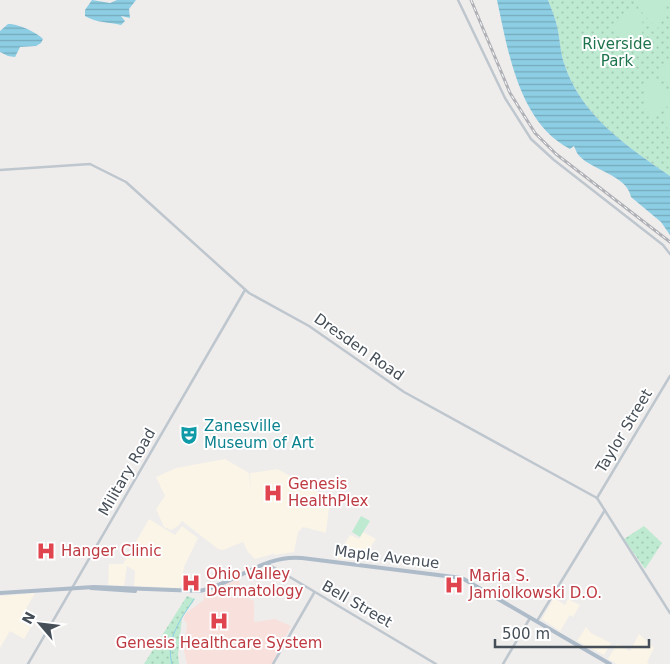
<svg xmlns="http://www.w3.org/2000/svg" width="670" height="664" font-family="'DejaVu Sans',sans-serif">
	<defs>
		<pattern id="grass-dots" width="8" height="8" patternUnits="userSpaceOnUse" patternTransform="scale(1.25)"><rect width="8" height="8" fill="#bdead0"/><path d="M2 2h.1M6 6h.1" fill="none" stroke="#a4cab5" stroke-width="1.8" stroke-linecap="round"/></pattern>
		<pattern id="water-rules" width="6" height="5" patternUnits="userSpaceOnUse" patternTransform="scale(1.25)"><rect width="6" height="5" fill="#8dcee4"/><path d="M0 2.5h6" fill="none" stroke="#75aabc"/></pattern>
	</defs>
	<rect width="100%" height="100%" fill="#efecec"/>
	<g fill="#faf5e6">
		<path d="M225 459 249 473 251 492 250 473 278 469 330 499 326 533 303 527 298 532 294 552 274 555 271 548 273 554 255 559 248 552 243 542 223 550 218 549 182 521 178 526 171 530 164 527 156 509 165 496 156 477 176 468Z"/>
		<path d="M149 519 175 535 182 526 198 538 184 567 181 586 179 588 134 586 135 571 127 566 124 586 108 585 109 564H123Z"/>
		<path d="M363 532 376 539 362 561 336 559 350 535 359 539Z"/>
		<path d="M35 593 20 620 31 627 24 639 10 631 0 648V596Z"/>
		<path d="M554 598 565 605 568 599 580 605 573 617 570 615 560 631 542 619Z"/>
		<path d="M586 627 591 633 611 643 604 655 577 641Z"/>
		<path d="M639 634 654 648 647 662 649 664H617L608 659 617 644 630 651Z"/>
	</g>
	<path fill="#f8e1dd" d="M238 579 245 597 254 601V622L275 619 291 626 272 664H187L184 651 187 624 183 618 186 613 204 600V594Z"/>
	<g fill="url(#grass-dots)">
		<path d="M548 0H670V176C628 147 580 115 564 63 560 51 560 38 557 26 555 17 551 8 548 0Z"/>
		<path d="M644 526 662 543 645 569 624 539Z"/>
		<path d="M187 596 195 599 182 617 178 655 179 664H144Z"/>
	</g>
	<g fill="#bdead0">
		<path d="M642 0H667L666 15 657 29 638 8Z"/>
		<path d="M635 7C647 21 645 37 632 50L612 29V26Z"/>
		<path d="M670 62V86L656 71Z"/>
		<path d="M652 78 670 95V135L664 119 669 102 653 118C641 106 640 91 652 78Z"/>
		<path d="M361 516 370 521 360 537 352 532Z"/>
	</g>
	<g fill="url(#water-rules)">
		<path d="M92 0 110 3 117 0H136L129 9 130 18 121 16 125 21 121 25C109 22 97 23 85 16V10Z"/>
		<path d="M497 0H548C551 8 555 17 557 26 560 38 560 51 564 63 580 115 628 147 670 176V235L661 222 631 197C627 174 588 170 577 153 576 151 575 148 574 146L570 149C519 123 508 51 497 0Z"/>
		<path d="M8 24C16 23 37 32 43 39L41 43 36 46 20 47 15 57 8 56 0 52V31Z"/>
	</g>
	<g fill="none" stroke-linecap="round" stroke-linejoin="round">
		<path stroke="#8dcee4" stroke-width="1" d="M172 664C165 639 181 619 194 599"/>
		<g stroke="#bec6ce" stroke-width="2.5">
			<path d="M458 0 505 98 531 139 554 160 663 245 670 254"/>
			<path d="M0 170 90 164 126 182 249 293 309 326 404 392 597 498 670 613"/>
			<path d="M597 498 670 376"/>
			<path d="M268 564 436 664"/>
			<path d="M537 621 605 510"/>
			<path d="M28 664 245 290"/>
			<path d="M273 664 314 593"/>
			<path d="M503 664 530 618"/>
		</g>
		<g stroke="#aebbc9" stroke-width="4">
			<path d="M91 588 135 591"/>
			<path d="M0 593 94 587 199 591C235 584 264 554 302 558L462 578 610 664"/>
		</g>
		<g stroke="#afb1b6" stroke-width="3">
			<path id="rail" d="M471 0 510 93 535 133 556 154 670 242"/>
		</g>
		<use href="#rail" stroke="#fff" stroke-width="1" stroke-dasharray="4" stroke-linecap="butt"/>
	</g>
	<defs>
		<g id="theatre-bare" transform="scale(1.5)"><path d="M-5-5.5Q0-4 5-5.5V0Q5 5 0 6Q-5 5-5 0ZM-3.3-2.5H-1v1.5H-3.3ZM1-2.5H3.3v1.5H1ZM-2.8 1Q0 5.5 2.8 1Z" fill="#0f9aa8" stroke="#fff" stroke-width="2.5" paint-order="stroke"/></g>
		<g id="hospital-bare" transform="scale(1.5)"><path d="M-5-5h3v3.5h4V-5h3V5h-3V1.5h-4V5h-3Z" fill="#e0444e" stroke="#fff" stroke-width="2.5" paint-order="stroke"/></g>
	</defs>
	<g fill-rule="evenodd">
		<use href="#theatre-bare" x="189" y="435"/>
		<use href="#hospital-bare" x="273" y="493"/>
		<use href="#hospital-bare" x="46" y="551"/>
		<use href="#hospital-bare" x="191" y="583"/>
		<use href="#hospital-bare" x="454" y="585"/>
		<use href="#hospital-bare" x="219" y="621"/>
	</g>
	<g text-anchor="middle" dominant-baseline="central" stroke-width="4" stroke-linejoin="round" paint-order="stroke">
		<g font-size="15" fill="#1d734b" stroke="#fff">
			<text x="617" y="44">Riverside<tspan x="617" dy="17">Park</tspan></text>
		</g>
		<g font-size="15" fill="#464f58" stroke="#fff">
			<text transform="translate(359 347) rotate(35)">Dresden Road</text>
			<text transform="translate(624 431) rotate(-59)">Taylor Street</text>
			<text transform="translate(127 472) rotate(-60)">Military Road</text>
			<text transform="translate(387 557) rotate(7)">Maple Avenue</text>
			<text transform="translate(357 604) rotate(30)">Bell Street</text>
		</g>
		<g font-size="15" fill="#0d838f" stroke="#fff" text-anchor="start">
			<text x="204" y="426">Zanesville<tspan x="204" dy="17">Museum of Art</tspan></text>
		</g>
		<g font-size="15" fill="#be3a42" stroke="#fff" text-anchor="start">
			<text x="288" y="484">Genesis<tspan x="288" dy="17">HealthPlex</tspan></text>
			<text x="61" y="551">Hanger Clinic</text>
			<text x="206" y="574">Ohio Valley<tspan x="206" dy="17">Dermatology</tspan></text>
			<text x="469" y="576">Maria S.<tspan x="469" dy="17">Jamiolkowski D.O.</tspan></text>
			<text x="219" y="643" text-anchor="middle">Genesis Healthcare System</text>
		</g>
	</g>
	<g transform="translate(40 624) rotate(298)" stroke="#ffffff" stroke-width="4" paint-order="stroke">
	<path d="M0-4L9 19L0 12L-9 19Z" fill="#464f58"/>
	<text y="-8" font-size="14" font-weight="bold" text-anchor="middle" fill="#464f58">N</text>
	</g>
	<path d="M495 639v8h154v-8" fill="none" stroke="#464f58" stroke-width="2.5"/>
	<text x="502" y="639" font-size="15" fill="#464f58" stroke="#ffffff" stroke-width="4" paint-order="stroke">500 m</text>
</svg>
